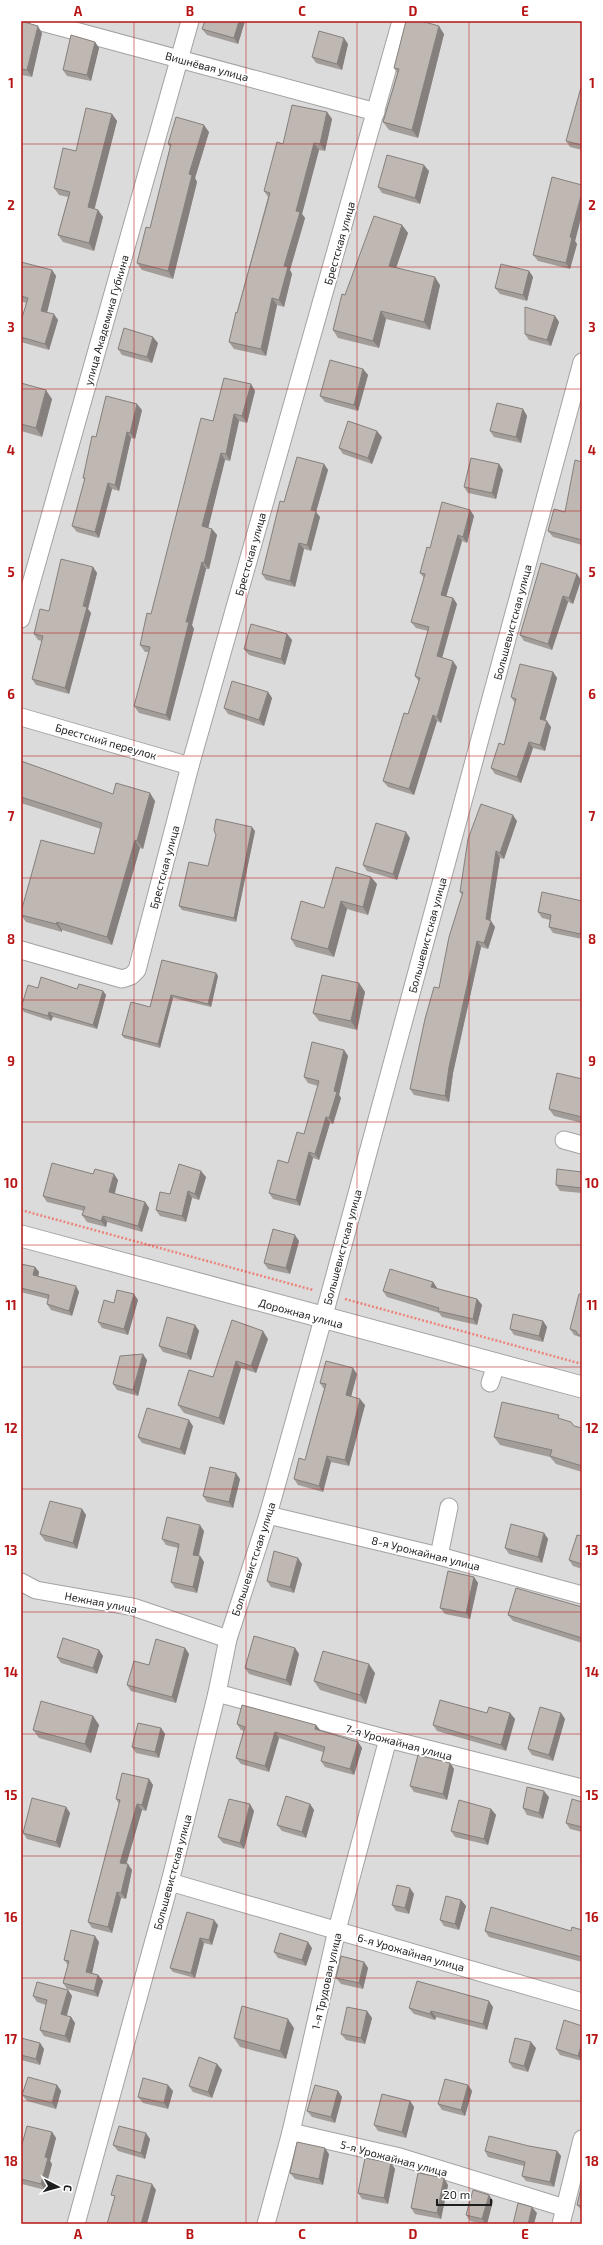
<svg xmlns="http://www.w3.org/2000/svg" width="603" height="2245" font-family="'Exo 2',sans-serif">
	<rect width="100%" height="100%" fill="#eeebe5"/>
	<rect fill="#dcdbdb" x="21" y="21" width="561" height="2203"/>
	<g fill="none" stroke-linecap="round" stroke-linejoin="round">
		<g stroke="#a2a2a2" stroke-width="19">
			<g id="minor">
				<path d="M38 21 376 112"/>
				<path d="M21 619 190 21"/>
				<path d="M21 717 190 766"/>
				<path d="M21 950 122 979 131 976 137 970 190 766 401 21"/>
				<path d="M564 1140 582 1145"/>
				<path d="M490 1383 496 1365"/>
				<path d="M268 1515 439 1556 582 1595"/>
				<path d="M439 1556 449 1507"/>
				<path d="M21 1582 36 1590 133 1607 228 1639"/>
				<path d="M217 1693 388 1739 582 1788"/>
				<path d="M170 1882 582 2002"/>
				<path d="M291 2132 400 2157 565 2208"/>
				<path d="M76 2224 170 1882 217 1693 228 1639 268 1515 323 1319 582 362"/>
				<path d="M266 2224 291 2132 337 1930 388 1739"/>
				<path d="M561 2224 582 2139"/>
			</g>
		</g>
		<g stroke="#a2a2a2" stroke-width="23">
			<path id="tertiary" d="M21 1236 582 1387"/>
		</g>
		<g stroke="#eb8579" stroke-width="2.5" stroke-dasharray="2 2" stroke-linecap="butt">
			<path d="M21 1210 313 1290"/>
			<path d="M345 1299 582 1364"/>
		</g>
		<use href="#minor" stroke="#fff" stroke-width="17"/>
		<use href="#tertiary" stroke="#fff" stroke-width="21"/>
	</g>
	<g fill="#a39d99">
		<path d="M21 21 42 33 32 77 22 75 21 78Z"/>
		<path d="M205 21H245L238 44 207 35 202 29Z"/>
		<path d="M444 34 418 138 389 130 383 122 397 73 394 68Z"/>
		<path d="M95 42 99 48 91 81 67 76 63 70Z"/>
		<path d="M348 44 342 70 316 63 312 57Z"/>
		<path d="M582 84V150L570 147 566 141Z"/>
		<path d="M327 112 332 119 325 151 319 150 302 214 305 218 290 270 292 274 284 307 277 305 266 356 234 349 229 342 268 197 264 191 283 144Z"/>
		<path d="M112 114 117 121 94 209 98 210 103 217 94 251 63 242 58 235 68 197 59 195 54 188 76 151Z"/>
		<path d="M209 132 195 178 197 182 173 279 142 270 137 263 150 228 170 147 168 144Z"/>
		<path d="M429 171 420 204 382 193 378 187Z"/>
		<path d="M582 185V214L575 241 577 244 570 269 538 261 533 255Z"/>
		<path d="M402 225 408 233 396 268 440 285 430 330 386 319 379 348 338 338 333 330 345 295Z"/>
		<path d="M21 264 52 270 56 276 47 312 58 320 49 350 21 342V337L26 303 21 301Z"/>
		<path d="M529 271 533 277 527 301 500 294 495 288Z"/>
		<path d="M555 316 559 322 551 346 529 340 525 334Z"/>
		<path d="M158 343 152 363 122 355 118 349Z"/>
		<path d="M363 369 368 375 358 411 325 402 320 396Z"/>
		<path d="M21 383 52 399 42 437 21 431Z"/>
		<path d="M251 384 255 391 247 423 239 421 230 461 225 460 208 528 212 529 217 535 209 569H206L192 625 194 629 170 721 139 713 134 706 149 652H145L140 645 151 614 213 421Z"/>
		<path d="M523 409 527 416 521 443 494 437 490 431Z"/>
		<path d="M142 410 135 439 131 438 119 491 112 489 99 538 77 532 72 526 85 480 83 478 96 437Z"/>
		<path d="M382 437 372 464 343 454 339 448Z"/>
		<path d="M582 462V545L553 537 548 531 565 512Z"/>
		<path d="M324 464 328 470 316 512 320 517 311 551 304 549 295 587 266 580 262 574 284 502Z"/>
		<path d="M499 464 503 470 496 499 468 493 464 487Z"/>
		<path d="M470 510 474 516 467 543 462 541 446 596 453 598 457 604 442 657 457 667 441 723 437 721 414 795 388 787 383 781 408 714 419 682 415 676 428 631 416 628 411 622 424 578 420 573 430 548Z"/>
		<path d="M93 567 97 573 88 609 91 613 69 694 36 685 32 679 42 641 38 640 34 634 49 611Z"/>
		<path d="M577 574 581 580 573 604 568 602 552 650 524 641 520 635Z"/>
		<path d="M287 634 292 640 285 665 249 655 244 649Z"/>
		<path d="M553 672 557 678 545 721 551 727 545 751 533 748 521 783 495 774 491 768 504 745 515 703 511 697Z"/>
		<path d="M268 692 272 698 264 726 228 714 224 708Z"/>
		<path d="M21 761 113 794 155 801 143 849 140 848 112 945 62 930V932L26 922 21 915V912L94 854 101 829 21 803Z"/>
		<path d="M517 821 504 859 500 858 490 921 495 927 488 949 481 947 453 1073 449 1102 414 1095 410 1089 439 988 462 895 460 892Z"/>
		<path d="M255 831 236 922 182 910 179 906Z"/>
		<path d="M410 838 397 880 367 871 363 865Z"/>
		<path d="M377 884 368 915 347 909 334 957 296 947 291 939 324 908Z"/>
		<path d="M582 901V939L553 933 549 927 550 920 542 918 538 912Z"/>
		<path d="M162 960 216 973 218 976 211 1007 173 998 160 1048 124 1038 122 1035 150 1007Z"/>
		<path d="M359 983 365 992 357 1030 319 1021 313 1013Z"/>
		<path d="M38 988 103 991 106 995 97 1029 53 1017 51 1021 24 1012 21 1008Z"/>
		<path d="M344 1050 348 1056 339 1095 341 1098 333 1124 330 1123 319 1160 313 1158 300 1206 273 1199 269 1193 288 1163 304 1134 318 1086 308 1083 304 1077Z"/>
		<path d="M582 1079V1123L554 1116 549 1109Z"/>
		<path d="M582 1172V1193L560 1191 556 1185Z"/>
		<path d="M206 1177 199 1200 192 1198 186 1222 160 1216 156 1210 170 1194Z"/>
		<path d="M118 1180 115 1194 145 1202 149 1208 142 1232 107 1222 106 1227 87 1222 82 1215 84 1211 47 1202 43 1196Z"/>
		<path d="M299 1241 290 1274 268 1269 264 1263Z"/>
		<path d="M21 1264 35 1267 39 1272 38 1277 79 1292 72 1316 51 1310 47 1304 48 1299 21 1292Z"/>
		<path d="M433 1282 437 1288V1289L477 1299 482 1305 477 1325 442 1317 439 1313 387 1297 383 1291Z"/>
		<path d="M582 1294V1340L580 1337 574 1335 570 1329Z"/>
		<path d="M138 1300 128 1335 102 1328 98 1322 114 1303Z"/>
		<path d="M543 1321 547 1327 543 1342 514 1335 510 1329Z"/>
		<path d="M195 1325 199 1331 191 1360 163 1352 159 1346Z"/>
		<path d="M268 1339 256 1373 241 1368 224 1425 184 1413 178 1405 213 1377Z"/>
		<path d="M147 1360 138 1396 117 1390 113 1384Z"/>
		<path d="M357 1374 351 1396 365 1405 349 1466 331 1462 323 1492 298 1485 294 1479 305 1460 324 1389 320 1383Z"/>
		<path d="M561 1419 574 1426 582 1428V1472L556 1464 550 1457 500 1445 494 1437Z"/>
		<path d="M193 1426 185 1455 142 1443 138 1437Z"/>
		<path d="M240 1479 233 1508 207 1502 203 1496Z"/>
		<path d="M82 1509 86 1515 77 1549 45 1541 40 1534Z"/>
		<path d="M204 1531 199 1556H200L204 1562 197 1593 175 1588 171 1582 178 1548 166 1545 162 1539Z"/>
		<path d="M544 1533 548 1539 542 1563 509 1554 505 1548Z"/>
		<path d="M582 1536V1569L573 1566 569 1560Z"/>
		<path d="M302 1564 294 1593 271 1587 267 1581Z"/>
		<path d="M474 1577 478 1583 470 1619 445 1614 440 1608Z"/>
		<path d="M582 1607V1643L513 1621 508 1615Z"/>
		<path d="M185 1648 189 1654 176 1703 131 1691 127 1685 149 1665Z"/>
		<path d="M295 1648 299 1654 291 1686 249 1674 245 1668Z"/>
		<path d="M99 1650 103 1656 97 1674 61 1663 57 1657Z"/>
		<path d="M375 1673 366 1704 320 1690 314 1681Z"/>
		<path d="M487 1713H510L515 1719 506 1751 437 1731 433 1725Z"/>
		<path d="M561 1713 565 1719 553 1761 532 1755 528 1749Z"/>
		<path d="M93 1716 99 1725 91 1753 39 1738 33 1730Z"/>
		<path d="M237 1724 316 1725 320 1731 358 1742 362 1748 354 1775 325 1767 321 1761 323 1752 279 1738 269 1772 241 1764 236 1758 244 1731 241 1730Z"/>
		<path d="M161 1728 165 1734 159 1758 136 1753 132 1747Z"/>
		<path d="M450 1763 454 1769 447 1800 414 1792 410 1786Z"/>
		<path d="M149 1779 153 1785 146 1811 142 1810 126 1864 132 1870 126 1899 121 1898 112 1933 92 1928 88 1922 119 1804 116 1799Z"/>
		<path d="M549 1797 543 1819 527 1815 523 1808Z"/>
		<path d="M582 1802V1832L570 1829 566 1823Z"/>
		<path d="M310 1804 314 1810 306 1838 282 1831 277 1825Z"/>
		<path d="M66 1807 70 1813 60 1848 27 1839 23 1833Z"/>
		<path d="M491 1809 496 1815 488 1845 455 1837 451 1831Z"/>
		<path d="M254 1811 244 1849 223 1843 218 1837Z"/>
		<path d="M414 1894 409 1914 396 1911 392 1905Z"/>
		<path d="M461 1900 466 1906 459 1930 444 1926 440 1920Z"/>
		<path d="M187 1912 218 1925 212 1945 204 1943 195 1978 173 1972 170 1968Z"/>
		<path d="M582 1930V1962L489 1937 485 1931H571Z"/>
		<path d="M99 1942 92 1973 98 1975 103 1981 98 1997 67 1989 63 1983 68 1965 64 1960Z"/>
		<path d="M312 1948 306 1966 278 1958 274 1952Z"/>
		<path d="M364 1962 368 1968 363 1989 341 1984 336 1978Z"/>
		<path d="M68 1990 72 1996 67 2016 71 2017 75 2023 70 2043 44 2036 40 2030 46 2005 37 2002 33 1996Z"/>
		<path d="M493 2007 487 2030 436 2017 435 2020 414 2014 409 2008Z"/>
		<path d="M367 2011 372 2018 365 2044 346 2040 341 2034Z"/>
		<path d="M582 2026V2061L560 2055 556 2049Z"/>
		<path d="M294 2028 286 2059 240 2047 234 2038Z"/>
		<path d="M21 2038 40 2043 44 2049 40 2065 21 2060Z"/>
		<path d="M536 2048 528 2072 513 2068 509 2062Z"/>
		<path d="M217 2064 222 2070 212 2098 193 2092 189 2086Z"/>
		<path d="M57 2085 61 2091 56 2109 27 2101 22 2095Z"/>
		<path d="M468 2085 472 2091 465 2116 442 2110 438 2104Z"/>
		<path d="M173 2091 168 2109 143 2103 138 2097Z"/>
		<path d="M338 2091 342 2097 335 2123 312 2117 307 2111Z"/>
		<path d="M410 2101 414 2107 406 2138 378 2131 374 2125Z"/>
		<path d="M52 2132 56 2138 50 2161 52 2164 45 2190 22 2184 21 2186V2148Z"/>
		<path d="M150 2139 145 2159 118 2151 113 2145Z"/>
		<path d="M529 2146 557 2151 561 2156 554 2187 526 2181 522 2176 524 2166 488 2157 485 2151Z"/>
		<path d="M329 2154 323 2185 295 2179 290 2173Z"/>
		<path d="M391 2163 395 2169 388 2204 362 2199 358 2193Z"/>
		<path d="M448 2185 441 2219 415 2214 411 2208Z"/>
		<path d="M582 2188V2211L577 2205Z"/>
		<path d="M489 2195 493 2201 487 2224H483L470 2221 466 2215Z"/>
	</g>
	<g fill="#85807d">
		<path d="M239 21H245L238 44 234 38Z"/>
		<path d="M38 26 42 33 32 77 27 70Z"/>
		<path d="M439 26 444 34 418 138 412 130Z"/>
		<path d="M344 38 348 44 342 70 337 64Z"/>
		<path d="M95 42 99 48 91 81 87 75Z"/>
		<path d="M327 112 332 119 325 151 320 144Z"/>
		<path d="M112 114 117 121 93 215 88 207Z"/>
		<path d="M204 125 209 132 195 178 197 182 173 279 168 271 189 174Z"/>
		<path d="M314 143 319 150 302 214 305 218 290 270 292 274 284 307 279 300 284 266 296 211Z"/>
		<path d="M424 165 429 171 420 204 415 198Z"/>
		<path d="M582 192V214L575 241 577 244 570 269 566 263 570 237Z"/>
		<path d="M98 210 103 217 94 251 89 243Z"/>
		<path d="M402 225 408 233 394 274 389 266Z"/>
		<path d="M52 270 56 276 46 317 41 311Z"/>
		<path d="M529 271 533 277 527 301 523 295Z"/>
		<path d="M435 277 440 285 430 330 424 322Z"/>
		<path d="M272 298 277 305 266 356 261 349Z"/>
		<path d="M381 311 386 319 379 348 373 341Z"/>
		<path d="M54 314 58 320 49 350 45 344Z"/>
		<path d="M555 316 559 322 551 346 547 340Z"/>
		<path d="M153 337 158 343 152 363 147 357Z"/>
		<path d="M363 369 368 375 358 411 354 405Z"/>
		<path d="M251 384 255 391 247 423 242 416Z"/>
		<path d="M46 390 52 399 42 437 36 428Z"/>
		<path d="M137 404 142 410 135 439 130 433Z"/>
		<path d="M523 409 527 416 521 443 516 437Z"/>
		<path d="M234 414 239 421 230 461 226 454Z"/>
		<path d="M377 431 382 437 372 464 368 458Z"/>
		<path d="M127 432 131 438 119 491 115 485Z"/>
		<path d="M221 453 225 460 207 533 202 526Z"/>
		<path d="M324 464 328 470 316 512 320 517 311 551 307 545 311 510Z"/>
		<path d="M499 464 503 470 496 499 492 493Z"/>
		<path d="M108 483 112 489 99 538 95 532Z"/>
		<path d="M470 510 474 516 467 543 463 537Z"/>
		<path d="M212 529 217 535 209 569 204 563Z"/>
		<path d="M458 535 462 541 445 601 441 595Z"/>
		<path d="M299 543 304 549 295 587 290 581Z"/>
		<path d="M202 562 206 569 192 625 194 629 170 721 166 715 186 622Z"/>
		<path d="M93 567 97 573 88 609 91 613 69 694 65 688Z"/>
		<path d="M577 574 581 580 573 604 569 598Z"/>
		<path d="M563 596 568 602 552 650 548 644Z"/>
		<path d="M453 598 457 604 441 662 437 656Z"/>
		<path d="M287 634 292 640 285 665 281 659Z"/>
		<path d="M453 661 457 667 441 723 437 717Z"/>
		<path d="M553 672 557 678 544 725 540 719Z"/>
		<path d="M268 692 272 698 264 726 259 720Z"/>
		<path d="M433 715 437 721 414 795 409 789Z"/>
		<path d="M547 721 551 727 545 751 540 745Z"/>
		<path d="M529 742 533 748 521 783 517 777Z"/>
		<path d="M150 793 155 801 143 849 137 841Z"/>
		<path d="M513 815 517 821 504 859 500 853Z"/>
		<path d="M252 827 255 831 236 922 234 918Z"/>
		<path d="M406 832 410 838 397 880 393 874Z"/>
		<path d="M135 840 140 848 112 945 107 937Z"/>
		<path d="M496 851 500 858 490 922 491 921 495 927 488 949 484 943 486 919Z"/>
		<path d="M371 877 377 884 368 915 363 907Z"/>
		<path d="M341 901 347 909 334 957 328 949Z"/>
		<path d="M57 922 62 930V932L56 924Z"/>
		<path d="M582 923V937L580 934Z"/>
		<path d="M477 941 481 947 453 1073 449 1102 445 1096 449 1067Z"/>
		<path d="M216 973 218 976 211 1007 208 1004Z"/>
		<path d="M359 983 365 992 357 1030 351 1021Z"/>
		<path d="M103 991 106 995 97 1029 93 1025Z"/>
		<path d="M171 995 173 998 160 1048 158 1044Z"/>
		<path d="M49 1012 53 1017 51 1021 48 1016Z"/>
		<path d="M344 1050 348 1056 339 1095 341 1098 333 1124 329 1118 334 1091Z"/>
		<path d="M326 1117 330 1123 319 1160 315 1154Z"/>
		<path d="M309 1152 313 1158 300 1206 296 1200Z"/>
		<path d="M201 1171 206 1177 199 1200 195 1194Z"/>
		<path d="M114 1174 118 1180 113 1198 109 1192Z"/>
		<path d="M188 1191 192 1198 186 1222 182 1216Z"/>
		<path d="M145 1202 149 1208 142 1232 138 1226Z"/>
		<path d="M103 1216 107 1222 106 1227 101 1221Z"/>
		<path d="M295 1235 299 1241 290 1274 286 1268Z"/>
		<path d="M35 1267 39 1272 37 1281 33 1275Z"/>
		<path d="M433 1282 437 1288 435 1293 431 1287Z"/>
		<path d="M76 1286 79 1292 72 1316 69 1311Z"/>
		<path d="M134 1294 138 1300 128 1335 124 1329Z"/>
		<path d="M477 1299 482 1305 477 1325 473 1319Z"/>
		<path d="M543 1321 547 1327 543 1342 539 1336Z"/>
		<path d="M195 1325 199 1331 191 1360 187 1354Z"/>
		<path d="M263 1331 268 1339 256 1373 251 1366Z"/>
		<path d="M143 1354 147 1360 138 1396 133 1390Z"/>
		<path d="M236 1361 241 1368 224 1425 219 1418Z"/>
		<path d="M353 1368 357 1374 350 1401 346 1395Z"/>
		<path d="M360 1399 365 1405 349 1466 345 1460Z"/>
		<path d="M189 1420 193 1426 185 1455 180 1449Z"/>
		<path d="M327 1456 331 1462 323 1492 319 1486Z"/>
		<path d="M236 1473 240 1479 233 1508 229 1502Z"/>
		<path d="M82 1509 86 1515 77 1549 73 1543Z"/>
		<path d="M200 1525 204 1531 197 1561 193 1555Z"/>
		<path d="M544 1533 548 1539 542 1563 538 1557Z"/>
		<path d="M200 1556 204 1562 197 1593 193 1587Z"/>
		<path d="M298 1558 302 1564 294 1593 290 1587Z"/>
		<path d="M474 1577 478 1583 470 1619 466 1613Z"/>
		<path d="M185 1648 189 1654 176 1703 172 1697Z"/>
		<path d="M295 1648 299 1654 291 1686 286 1680Z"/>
		<path d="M99 1650 103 1656 97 1674 93 1668Z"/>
		<path d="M369 1664 375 1673 366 1704 360 1695Z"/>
		<path d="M510 1713 515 1719 506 1751 501 1745Z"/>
		<path d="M561 1713 565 1719 553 1761 549 1755Z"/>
		<path d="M93 1716 99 1725 91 1753 85 1744Z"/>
		<path d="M316 1725 321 1731 315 1729Z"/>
		<path d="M161 1728 165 1734 159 1758 155 1752Z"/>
		<path d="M275 1732 279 1738 269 1772 265 1766Z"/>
		<path d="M358 1742 362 1748 354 1775 350 1769Z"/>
		<path d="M450 1763 454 1769 447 1800 443 1794Z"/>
		<path d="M149 1779 153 1785 146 1811 142 1805Z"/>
		<path d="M544 1791 549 1797 543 1819 539 1813Z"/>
		<path d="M137 1804 142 1810 125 1869 120 1863Z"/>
		<path d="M250 1804 254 1811 244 1849 240 1843Z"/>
		<path d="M310 1804 314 1810 306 1838 302 1832Z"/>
		<path d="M66 1807 70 1813 60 1848 56 1842Z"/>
		<path d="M491 1809 496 1815 488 1845 484 1839Z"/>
		<path d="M128 1864 132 1870 126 1899 121 1893Z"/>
		<path d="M410 1888 414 1894 409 1914 405 1908Z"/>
		<path d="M117 1892 121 1898 112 1933 108 1927Z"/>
		<path d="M461 1900 466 1906 459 1930 455 1924Z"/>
		<path d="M214 1920 218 1925 212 1945 209 1940Z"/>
		<path d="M95 1936 99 1942 91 1978 86 1972Z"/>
		<path d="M200 1938 204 1943 195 1978 191 1973Z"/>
		<path d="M308 1942 312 1948 306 1966 302 1960Z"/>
		<path d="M364 1962 368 1968 363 1989 359 1983Z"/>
		<path d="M98 1975 103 1981 98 1997 94 1991Z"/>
		<path d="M68 1990 72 1996 65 2020 61 2014Z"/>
		<path d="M489 2001 493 2007 487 2030 483 2024Z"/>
		<path d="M367 2011 372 2018 365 2044 361 2038Z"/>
		<path d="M431 2011 436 2017 435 2020 430 2014Z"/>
		<path d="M71 2017 75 2023 70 2043 65 2036Z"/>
		<path d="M288 2019 294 2028 286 2059 280 2051Z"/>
		<path d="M531 2042 536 2048 528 2072 524 2066Z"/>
		<path d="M40 2043 44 2049 40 2065 36 2059Z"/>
		<path d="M582 2043V2061L578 2056Z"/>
		<path d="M217 2064 222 2070 212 2098 208 2092Z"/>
		<path d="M57 2085 61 2091 56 2109 52 2103Z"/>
		<path d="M168 2085 173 2091 168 2109 164 2103Z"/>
		<path d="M468 2085 472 2091 465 2116 461 2110Z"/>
		<path d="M338 2091 342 2097 335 2123 331 2117Z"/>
		<path d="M410 2101 414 2107 406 2138 402 2132Z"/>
		<path d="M52 2132 56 2138 50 2161 52 2164 45 2190 41 2184 45 2157Z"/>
		<path d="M146 2133 150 2139 145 2159 141 2153Z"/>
		<path d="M325 2148 329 2154 323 2185 319 2179Z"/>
		<path d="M557 2151 561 2156 554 2187 550 2182Z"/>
		<path d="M391 2163 395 2169 388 2204 384 2198Z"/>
		<path d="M444 2178 448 2185 441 2219 437 2213Z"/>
		<path d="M152 2184 156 2190 147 2224H141Z"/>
		<path d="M489 2195 493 2201 487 2224H486L482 2219Z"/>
		<path d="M532 2207 537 2213 534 2224H528Z"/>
	</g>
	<g fill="#beb7b2" stroke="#85807d">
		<path d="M21 21 38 26 27 70 21 69Z"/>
		<path d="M205 21H239L234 38 202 29Z"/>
		<path d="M406 21H421L439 26 412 130 383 122 399 69 394 68Z"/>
		<path d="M319 31 344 38 337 64 312 57Z"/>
		<path d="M71 35 95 42 87 75 63 70Z"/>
		<path d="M582 84V145L566 141Z"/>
		<path d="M292 105 327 112 320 144 314 143 296 211 300 212 284 266 288 267 279 300 272 298 261 349 229 342 236 312 237 313 270 193 264 191 277 142 283 144Z"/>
		<path d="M86 108 112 114 88 207 98 210 89 243 58 235 70 192 54 188 63 148 76 151Z"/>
		<path d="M176 117 204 125 189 174 192 175 168 271 137 263 146 227 150 228 171 144H168Z"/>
		<path d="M387 155 424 165 415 198 378 187Z"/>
		<path d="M552 177 582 185V192L570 237 572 238 566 263 533 255Z"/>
		<path d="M374 216 402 225 389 266 435 277 424 322 381 311 373 341 333 330 342 294 345 295Z"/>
		<path d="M21 262 52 270 41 311 54 314 45 344 21 337V321L28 298 21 296Z"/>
		<path d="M501 264 529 271 523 295 495 288Z"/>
		<path d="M525 307 555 316 547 340 525 334Z"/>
		<path d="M124 328 153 337 147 357 118 349Z"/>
		<path d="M330 360 363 369 354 405 320 396Z"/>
		<path d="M224 378 251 384 242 416 234 414 226 454 221 453 202 526 212 529 204 563 202 562 186 622H189L166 715 134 706 150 647 140 645 147 613 151 614 201 418 213 421Z"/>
		<path d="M21 383 46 390 36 428 21 424Z"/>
		<path d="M106 396 137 404 130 433 127 432 115 485 108 483 95 532 72 526 85 478H83L92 436 96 437Z"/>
		<path d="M497 403 523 409 516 437 490 431Z"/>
		<path d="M348 421 377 431 368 458 339 448Z"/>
		<path d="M297 457 324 464 311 510 316 511 307 545 299 543 290 581 262 574 280 501 284 502Z"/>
		<path d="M471 458 499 464 492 493 464 487Z"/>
		<path d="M575 460 582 462V540L548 531 554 509 565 512Z"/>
		<path d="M442 502 470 510 463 537 458 535 441 595 453 598 437 656 453 661 437 717 433 715 409 789 383 781 404 713 408 714 420 678 415 676 429 627 411 622 425 574 420 573 427 547 430 548Z"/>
		<path d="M61 559 93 567 83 606 87 607 65 688 32 679 43 636 34 634 40 609 49 611Z"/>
		<path d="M541 563 577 574 569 598 563 596 548 644 520 635Z"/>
		<path d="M251 624 287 634 281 659 244 649Z"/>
		<path d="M520 664 553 672 540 719 547 721 540 745 529 742 517 777 491 768 499 743 504 745 516 699 511 697Z"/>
		<path d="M232 681 268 692 259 720 224 708Z"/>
		<path d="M21 761 113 794 116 783 150 793 137 841 135 840 107 937 57 922 56 924 21 915V912L41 840 94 854 102 823 21 797Z"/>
		<path d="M481 804 513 815 500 853 496 851 486 919 491 921 484 943 477 941 449 1067 445 1096 410 1089 425 1019 434 987 439 988 449 937 463 892H460L468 839Z"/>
		<path d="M216 819 252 827 234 918 179 906 189 862 208 866 216 835 214 830Z"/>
		<path d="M376 823 406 832 393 874 363 865Z"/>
		<path d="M336 867 371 877 363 907 341 901 328 949 291 939 301 901 324 908Z"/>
		<path d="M542 892 582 901V923L580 934 549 927 551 915 538 912Z"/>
		<path d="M162 960 216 973 208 1004 171 995 158 1044 122 1035 131 1002 150 1007Z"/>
		<path d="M322 975 359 983 351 1021 313 1013Z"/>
		<path d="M41 977 77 989 79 984 103 991 93 1025 49 1012 48 1016 21 1008 28 985 38 988Z"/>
		<path d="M312 1042 344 1050 334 1091 337 1092 329 1118 326 1117 315 1154 309 1152 296 1200 269 1193 278 1160 288 1163 297 1132 304 1134 319 1081 304 1077Z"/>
		<path d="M557 1073 582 1079V1117L549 1109Z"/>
		<path d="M52 1163 93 1174 95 1169 114 1174 109 1192 145 1202 138 1226 103 1216 101 1221 82 1215 85 1207 43 1196Z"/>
		<path d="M179 1164 201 1171 195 1194 188 1191 182 1216 156 1210 160 1192 170 1194Z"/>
		<path d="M557 1169 582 1172V1188L556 1185Z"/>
		<path d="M273 1229 295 1235 286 1268 264 1263Z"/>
		<path d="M21 1264 35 1267 33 1275 76 1286 69 1311 47 1304 49 1295 21 1288Z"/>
		<path d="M390 1269 433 1282 431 1287 477 1299 473 1319 438 1311 439 1308 383 1291Z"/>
		<path d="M117 1290 134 1294 124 1329 98 1322 104 1300 114 1303Z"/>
		<path d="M579 1294H582V1335H578L576 1331 570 1329Z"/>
		<path d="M513 1314 543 1321 539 1336 510 1329Z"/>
		<path d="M167 1317 195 1325 187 1354 159 1346Z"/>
		<path d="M232 1320 263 1331 251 1366 236 1361 219 1418 178 1405 189 1370 213 1377Z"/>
		<path d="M143 1354 133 1390 113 1384 120 1356Z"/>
		<path d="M326 1361 353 1368 346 1395 360 1399 345 1460 327 1456 319 1486 294 1479 299 1458 305 1460 318 1412 326 1384 320 1383Z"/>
		<path d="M502 1402 559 1415 558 1418 571 1422 574 1426 582 1428V1466L550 1456 552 1450 494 1437Z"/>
		<path d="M147 1408 189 1420 180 1449 138 1437Z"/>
		<path d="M210 1467 236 1473 229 1502 203 1496Z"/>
		<path d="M50 1501 82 1509 73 1543 40 1534Z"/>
		<path d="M167 1517 200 1525 193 1555 200 1556 193 1587 171 1582 179 1544 162 1539Z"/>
		<path d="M511 1524 544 1533 538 1557 505 1548Z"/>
		<path d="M577 1535 582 1536V1564L569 1560Z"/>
		<path d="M274 1551 298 1558 290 1587 267 1581Z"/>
		<path d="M448 1571 474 1577 466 1613 440 1608Z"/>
		<path d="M516 1588 582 1607V1638L508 1615Z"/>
		<path d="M254 1636 295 1648 286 1680 245 1668Z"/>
		<path d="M63 1638 99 1650 93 1668 57 1657Z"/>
		<path d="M156 1639 185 1648 172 1697 127 1685 134 1661 149 1665Z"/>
		<path d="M323 1651 369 1664 360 1695 314 1681Z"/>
		<path d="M440 1700 487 1713 489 1707 510 1713 501 1745 433 1725Z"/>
		<path d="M41 1701 93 1716 85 1744 33 1730Z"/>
		<path d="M242 1705 316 1725 315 1729 358 1742 350 1769 321 1761 325 1747 275 1732 265 1766 236 1758 245 1727 237 1724Z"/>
		<path d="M540 1707 561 1713 549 1755 528 1749Z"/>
		<path d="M138 1723 161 1728 155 1752 132 1747Z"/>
		<path d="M418 1755 450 1763 443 1794 410 1786Z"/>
		<path d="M122 1773 149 1779 142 1805 137 1804 120 1863 128 1864 121 1893 117 1892 108 1927 88 1922 120 1800 116 1799Z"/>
		<path d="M527 1787 544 1791 539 1813 523 1808Z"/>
		<path d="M286 1796 310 1804 302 1832 277 1825Z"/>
		<path d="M32 1798 66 1807 56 1842 23 1833Z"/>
		<path d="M229 1799 250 1804 240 1843 218 1837Z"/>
		<path d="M572 1799 582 1802V1827L566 1823Z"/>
		<path d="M459 1800 491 1809 484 1839 451 1831Z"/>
		<path d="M397 1885 410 1888 405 1908 392 1905Z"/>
		<path d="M446 1896 461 1900 455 1924 440 1920Z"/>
		<path d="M491 1907 571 1931 572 1927 582 1930V1957L485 1931Z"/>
		<path d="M187 1912 214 1920 209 1940 200 1938 191 1973 170 1968Z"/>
		<path d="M71 1930 95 1936 86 1972 98 1975 94 1991 63 1983 69 1961 64 1960Z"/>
		<path d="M280 1933 308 1942 302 1960 274 1952Z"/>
		<path d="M341 1956 364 1962 359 1983 336 1978Z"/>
		<path d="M417 1981 489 2001 483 2024 431 2011 430 2014 409 2008Z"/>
		<path d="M37 1982 68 1990 61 2014 71 2017 65 2036 40 2030 47 2000 33 1996Z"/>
		<path d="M242 2006 288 2019 280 2051 234 2038Z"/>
		<path d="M347 2007 367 2011 361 2038 341 2034Z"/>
		<path d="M564 2020 582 2026V2043L578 2056 556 2049Z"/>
		<path d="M21 2038 40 2043 36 2059 21 2055Z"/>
		<path d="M515 2038 531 2042 524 2066 509 2062Z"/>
		<path d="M199 2057 217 2064 208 2092 189 2086Z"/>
		<path d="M28 2077 57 2085 52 2103 22 2095Z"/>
		<path d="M143 2078 168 2085 164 2103 138 2097Z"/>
		<path d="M445 2079 468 2085 461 2110 438 2104Z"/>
		<path d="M315 2085 338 2091 331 2117 307 2111Z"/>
		<path d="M382 2094 410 2101 402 2132 374 2125Z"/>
		<path d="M27 2126 52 2132 45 2157 48 2158 41 2184 21 2179V2148Z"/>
		<path d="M119 2126 146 2133 141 2153 113 2145Z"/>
		<path d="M489 2136 529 2146 557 2151 550 2182 522 2176 525 2162 485 2151Z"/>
		<path d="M297 2142 325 2148 319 2179 290 2173Z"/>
		<path d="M365 2158 391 2163 384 2198 358 2193Z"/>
		<path d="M418 2173 444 2178 437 2213 411 2208Z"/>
		<path d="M117 2175 152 2184 141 2224H107L115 2196 111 2195Z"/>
		<path d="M581 2188H582V2206L577 2205Z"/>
		<path d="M473 2190 489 2195 482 2219 466 2215Z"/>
		<path d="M518 2203 532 2207 528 2224H513Z"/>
	</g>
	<path fill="none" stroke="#b71515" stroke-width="1" stroke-opacity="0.55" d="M134 21V2224M246 21V2224M357 21V2224M469 21V2224M21 144H582M21 267H582M21 389H582M21 511H582M21 633H582M21 756H582M21 878H582M21 1000H582M21 1122H582M21 1245H582M21 1367H582M21 1489H582M21 1612H582M21 1734H582M21 1856H582M21 1978H582M21 2101H582"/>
	<g text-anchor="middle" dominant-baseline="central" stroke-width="3.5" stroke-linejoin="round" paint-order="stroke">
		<g font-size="11" fill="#1e1e1e" stroke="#fff">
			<text transform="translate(207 66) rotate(15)">Вишнёвая улица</text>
			<text transform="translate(339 243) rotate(-74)">Брестская улица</text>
			<text transform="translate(106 320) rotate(-74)">улица Академика Губкина</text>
			<text transform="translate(250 554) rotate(-74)">Брестская улица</text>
			<text transform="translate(512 622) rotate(-75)">Большевистская улица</text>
			<text transform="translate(106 741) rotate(16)">Брестский переулок</text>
			<text transform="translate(164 867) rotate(-75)">Брестская улица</text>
			<text transform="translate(427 935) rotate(-75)">Большевистская улица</text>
			<text transform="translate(342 1247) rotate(-75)">Большевистская улица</text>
			<text transform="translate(301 1313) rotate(15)">Дорожная улица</text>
			<text transform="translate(426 1553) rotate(14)">8-я Урожайная улица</text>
			<text transform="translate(253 1559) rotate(-72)">Большевистская улица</text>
			<text transform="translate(101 1602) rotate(11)">Нежная улица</text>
			<text transform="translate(399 1742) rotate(15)">7-я Урожайная улица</text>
			<text transform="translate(172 1872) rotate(-75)">Большевистская улица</text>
			<text transform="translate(411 1952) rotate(16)">6-я Урожайная улица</text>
			<text transform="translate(326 1981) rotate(-77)">1-я Трудовая улица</text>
			<text transform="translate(394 2158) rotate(15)">5-я Урожайная улица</text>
		</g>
	</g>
	<rect width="603" height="2245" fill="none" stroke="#ffffff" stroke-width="44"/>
	<g transform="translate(58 2187) rotate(96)" stroke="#ffffff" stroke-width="3" paint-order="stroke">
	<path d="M0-3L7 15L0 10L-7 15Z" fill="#1e1e1e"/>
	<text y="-6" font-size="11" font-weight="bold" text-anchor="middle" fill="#1e1e1e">С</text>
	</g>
	<path d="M437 2199v6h54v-6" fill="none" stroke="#1e1e1e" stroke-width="2"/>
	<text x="443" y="2199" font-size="12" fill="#1e1e1e" stroke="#ffffff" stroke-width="3" paint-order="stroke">20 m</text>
	<rect x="22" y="22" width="559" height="2201" fill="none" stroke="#b71515" stroke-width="1.5"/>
	<g font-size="13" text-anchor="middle" font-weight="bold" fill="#b71515">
		<text x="78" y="16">A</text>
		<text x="190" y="16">B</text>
		<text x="302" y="16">C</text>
		<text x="413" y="16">D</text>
		<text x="525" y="16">E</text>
		<text x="11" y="88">1</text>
		<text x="592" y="88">1</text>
		<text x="11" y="210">2</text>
		<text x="592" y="210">2</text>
		<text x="11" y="332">3</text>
		<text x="592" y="332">3</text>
		<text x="11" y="455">4</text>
		<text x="592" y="455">4</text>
		<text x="11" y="577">5</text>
		<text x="592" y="577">5</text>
		<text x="11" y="699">6</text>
		<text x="592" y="699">6</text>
		<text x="11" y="821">7</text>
		<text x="592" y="821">7</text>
		<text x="11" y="944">8</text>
		<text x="592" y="944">8</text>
		<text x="11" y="1066">9</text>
		<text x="592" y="1066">9</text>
		<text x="11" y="1188">10</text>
		<text x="592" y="1188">10</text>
		<text x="11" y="1310">11</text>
		<text x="592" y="1310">11</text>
		<text x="11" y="1433">12</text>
		<text x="592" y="1433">12</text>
		<text x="11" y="1555">13</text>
		<text x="592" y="1555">13</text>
		<text x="11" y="1677">14</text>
		<text x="592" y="1677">14</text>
		<text x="11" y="1800">15</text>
		<text x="592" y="1800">15</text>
		<text x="11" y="1922">16</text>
		<text x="592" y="1922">16</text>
		<text x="11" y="2044">17</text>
		<text x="592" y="2044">17</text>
		<text x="11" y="2166">18</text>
		<text x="592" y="2166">18</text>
		<text x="78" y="2239">A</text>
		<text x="190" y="2239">B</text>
		<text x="302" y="2239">C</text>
		<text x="413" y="2239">D</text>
		<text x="525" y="2239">E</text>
	</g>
</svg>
